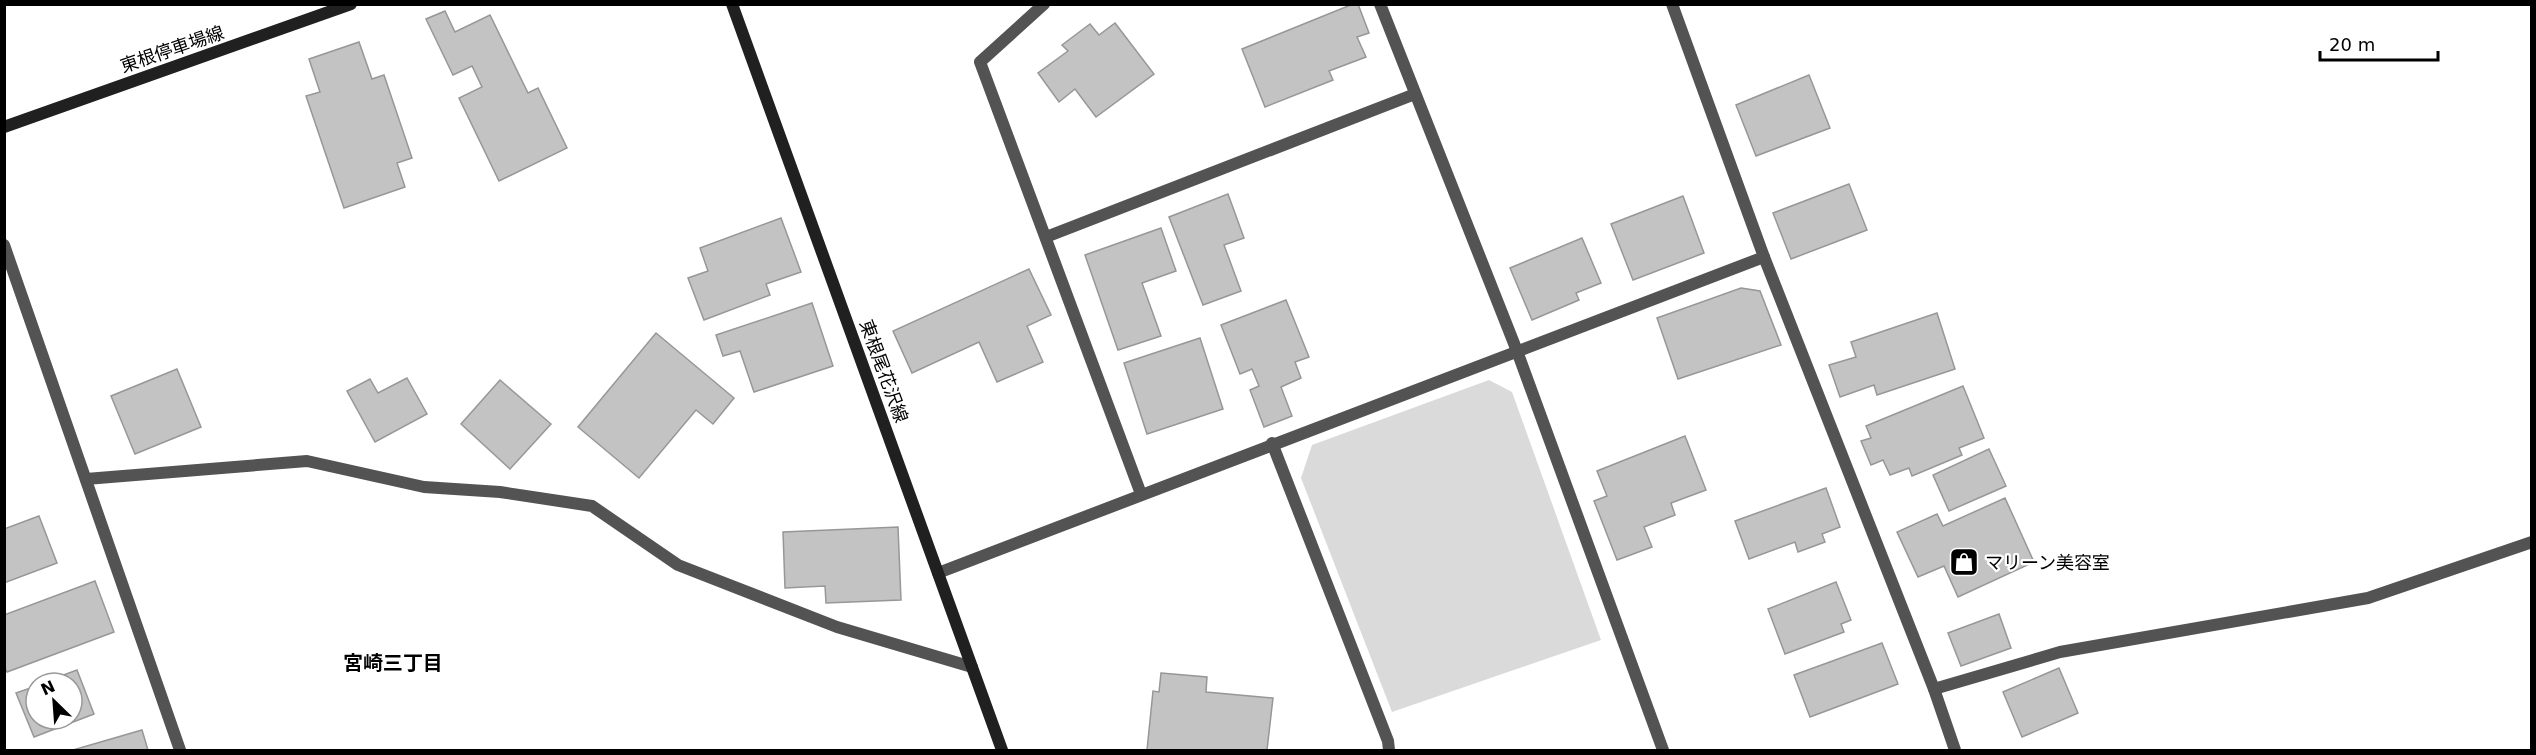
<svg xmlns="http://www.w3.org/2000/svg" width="2536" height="755" font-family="'DejaVu Sans','Noto Sans JP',sans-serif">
	<rect width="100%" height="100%" fill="#fff"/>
	<path fill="#dadada" d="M1489 380 1512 392 1601 640 1392 712 1301 478 1312 445Z"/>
	<g fill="#c3c3c3" stroke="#979797" stroke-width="1.5">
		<path d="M1353 4H1358L1369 33 1357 37 1366 57 1329 71 1333 80 1265 107 1242 49Z"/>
		<path d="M445 11 455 32 490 15 528 93 538 88 567 148 499 181 459 98 482 87 472 66 453 75 426 19Z"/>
		<path d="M1115 23 1154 74 1096 117 1075 89 1059 102 1038 73 1068 51 1062 45 1090 24 1099 35Z"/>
		<path d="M359 42 372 79 384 75 412 158 397 163 405 187 344 208 306 96 320 92 309 59Z"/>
		<path d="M1809 75 1830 128 1756 156 1736 105Z"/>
		<path d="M1849 184 1867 230 1791 259 1773 213Z"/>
		<path d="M1228 194 1244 238 1224 245 1241 291 1203 305 1169 217Z"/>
		<path d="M1683 196 1704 253 1633 280 1611 224Z"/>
		<path d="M781 218 801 272 766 284 770 295 704 320 688 278 708 271 700 248Z"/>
		<path d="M1161 228 1176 271 1142 283 1161 336 1118 350 1085 255Z"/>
		<path d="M1582 238 1601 283 1576 293 1579 300 1532 320 1510 268Z"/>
		<path d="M1029 269 1051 315 1027 326 1043 362 997 382 979 342 912 373 893 331Z"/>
		<path d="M1741 288 1760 291 1781 345 1678 379 1657 318Z"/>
		<path d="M1286 300 1309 357 1295 362 1301 378 1281 387 1292 416 1264 427 1250 390 1259 386 1252 369 1240 374 1221 325Z"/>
		<path d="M812 303 833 366 754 392 740 351 723 356 716 335Z"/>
		<path d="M1937 313 1955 369 1877 395 1874 385 1840 397 1829 365 1856 357 1851 342Z"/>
		<path d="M656 333 734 398 713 424 696 410 639 478 578 427Z"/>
		<path d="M1200 338 1223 409 1147 434 1124 363Z"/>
		<path d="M177 369 201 427 135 454 111 396Z"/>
		<path d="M407 378 427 414 375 442 347 391 370 379 378 393Z"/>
		<path d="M500 380 551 424 510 469 461 424Z"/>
		<path d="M1963 386 1984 438 1959 448 1962 455 1912 476 1909 468 1890 475 1883 460 1871 465 1861 441 1871 438 1866 426Z"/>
		<path d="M1685 436 1706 490 1671 503 1675 515 1644 527 1652 547 1617 560 1594 501 1607 496 1597 471Z"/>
		<path d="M1989 449 2006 486 1949 511 1933 475Z"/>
		<path d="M1826 488 1840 527 1822 534 1825 542 1798 552 1795 542 1749 559 1735 521Z"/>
		<path d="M2005 498 2034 562 1958 597 1944 566 1918 577 1897 532 1937 514 1943 526Z"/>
		<path d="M39 516 57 563 4 583V529Z"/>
		<path d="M898 527 901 600 826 603 825 586 785 588 783 532Z"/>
		<path d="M95 581 114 632 7 672 4 667V615Z"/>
		<path d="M1836 582 1851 620 1841 624 1844 632 1785 654 1768 609Z"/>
		<path d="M1999 614 2011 648 1961 666 1948 633Z"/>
		<path d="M1882 643 1898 684 1810 717 1794 675Z"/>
		<path d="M2059 668 2078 713 2022 737 2003 692Z"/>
		<path d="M77 670 94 714 34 737 16 693 36 686V719H72V683H42Z"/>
		<path d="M1161 673 1207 677 1206 692 1273 698 1267 750H1147L1153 691 1159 692Z"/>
		<path d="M142 730 148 750H73Z"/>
	</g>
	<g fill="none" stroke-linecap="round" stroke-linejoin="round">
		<g stroke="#535353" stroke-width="12">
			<path d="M1044 4 980 62 1141 494"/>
			<path d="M1380 4 1517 351 1663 750"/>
			<path d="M1672 4 1764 257 1934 689 1955 750"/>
			<path d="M1046 237 1415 94"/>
			<path d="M4 245 180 750"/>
			<path d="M1272 443 1388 741 1389 750"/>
			<path d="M86 479 307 461 424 487 500 492 592 506 678 565 837 627 972 667"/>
			<path d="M938 573 1764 257"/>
			<path d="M1934 689 2060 652 2368 598 2532 542"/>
		</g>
		<g stroke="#202020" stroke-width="12">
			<path d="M732 4 1002 750"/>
			<path d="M4 127 351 4"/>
		</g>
	</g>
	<defs>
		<g id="shop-square" transform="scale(1.5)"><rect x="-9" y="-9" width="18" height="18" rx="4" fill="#000" stroke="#fff"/><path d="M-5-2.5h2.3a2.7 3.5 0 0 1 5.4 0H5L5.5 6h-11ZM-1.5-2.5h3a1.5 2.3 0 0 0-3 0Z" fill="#fff"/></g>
	</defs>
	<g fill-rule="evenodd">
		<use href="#shop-square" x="1964" y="562"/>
	</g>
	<g text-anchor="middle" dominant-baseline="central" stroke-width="4.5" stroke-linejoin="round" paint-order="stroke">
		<g font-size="18" fill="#000" stroke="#fff">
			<text transform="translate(172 49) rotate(-19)">東根停車場線</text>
			<text transform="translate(884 371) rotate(70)">東根尾花沢線</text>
		</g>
		<g font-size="18" fill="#000" stroke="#fff" text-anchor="start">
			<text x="1985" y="562">マリーン美容室</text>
		</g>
		<g font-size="20" font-weight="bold" fill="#000" stroke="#fff">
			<text x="393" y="663">宮崎三丁目</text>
		</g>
	</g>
	<rect width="2536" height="755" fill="none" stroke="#000000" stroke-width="12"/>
	<g transform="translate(54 701) rotate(335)"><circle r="28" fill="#ffffff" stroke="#999999" stroke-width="1.5"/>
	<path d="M0-4.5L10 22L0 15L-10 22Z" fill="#000000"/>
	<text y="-9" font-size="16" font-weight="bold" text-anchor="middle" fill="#000000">N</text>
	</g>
	<path d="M2320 51v9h118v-9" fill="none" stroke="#000000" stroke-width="3"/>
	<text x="2329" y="51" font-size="18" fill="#000000" stroke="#ffffff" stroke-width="4.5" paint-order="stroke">20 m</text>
</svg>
